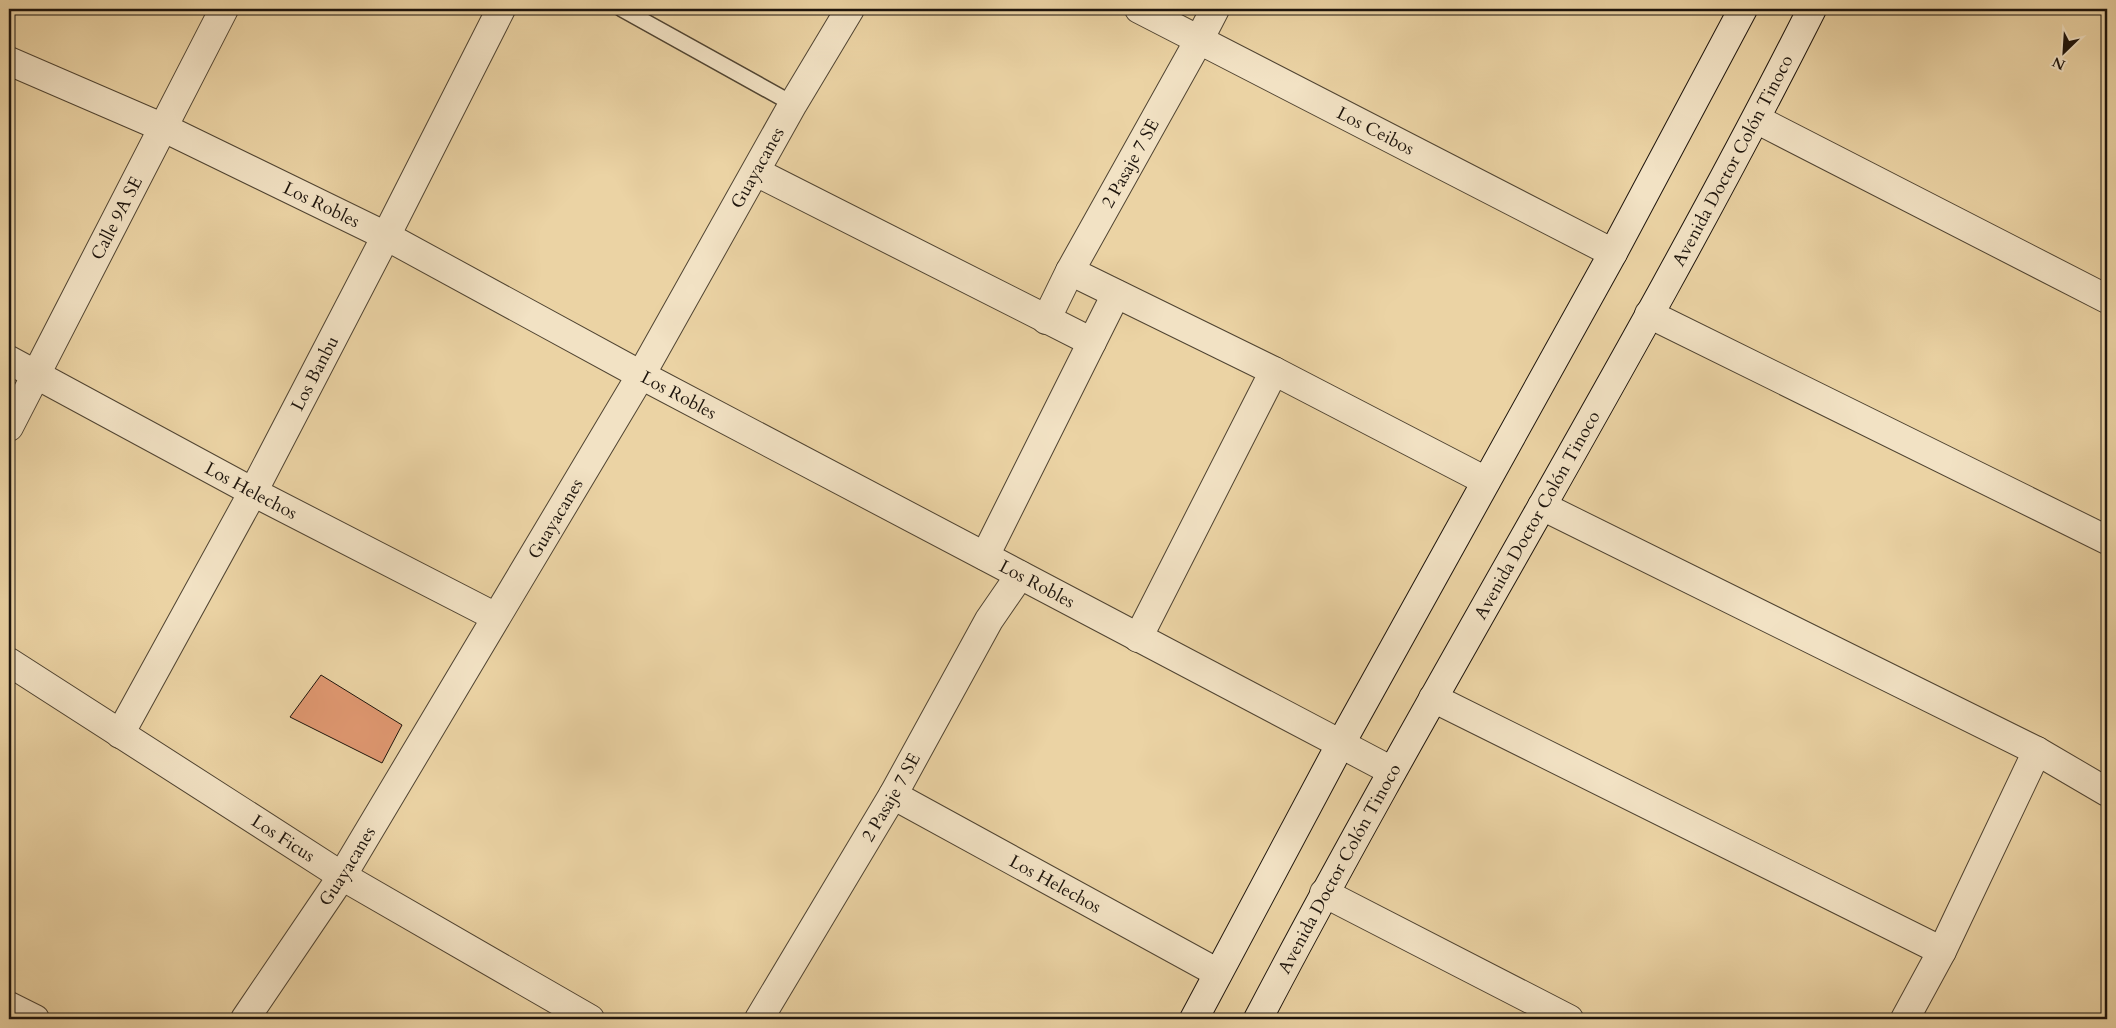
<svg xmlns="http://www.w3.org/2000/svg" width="2116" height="1028" font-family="Cardo,serif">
	<rect width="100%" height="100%" fill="#ebd3a4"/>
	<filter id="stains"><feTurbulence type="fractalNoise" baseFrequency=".004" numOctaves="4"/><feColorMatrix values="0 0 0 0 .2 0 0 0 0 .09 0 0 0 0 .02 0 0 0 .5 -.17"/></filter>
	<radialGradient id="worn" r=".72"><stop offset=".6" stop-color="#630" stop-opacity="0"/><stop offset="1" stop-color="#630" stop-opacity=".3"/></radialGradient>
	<path fill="#e09871" stroke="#1d140c" d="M321 675 402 725 382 763 290 717Z"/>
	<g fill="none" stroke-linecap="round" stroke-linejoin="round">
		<g stroke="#504432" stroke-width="18">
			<path id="lane" d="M622 9 793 104"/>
		</g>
		<g stroke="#504432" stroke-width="30">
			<g id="street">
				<path id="s1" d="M1139 9 1613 253"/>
				<path id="s2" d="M9 61 164 128 386 236 641 375 1392 771"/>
				<path d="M1756 119 2107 299"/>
				<path d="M756 172 1092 342"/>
				<path d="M1070 271 1274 371 1486 481"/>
				<path d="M1649 314 2107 540"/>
				<path id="s3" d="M1046 320 1070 271 1199 40 1215 9"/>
				<path id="s4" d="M9 360 253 492 496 617"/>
				<path id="s5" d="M9 427 224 9"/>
				<path d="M1542 506 2037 751 2107 792"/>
				<path d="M985 556 1116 294"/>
				<path d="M1138 638 1274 371"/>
				<path id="s6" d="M9 662 342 876 590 1019"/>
				<path d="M1433 698 1942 951"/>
				<path id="s7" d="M120 734 253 492 386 236 501 9"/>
				<path id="s8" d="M893 795 1218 973"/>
				<path d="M1324 893 1569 1019"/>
				<path d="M9 1006 35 1019"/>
				<path id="s9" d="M245 1019 342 876 641 375 793 104 850 9"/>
				<path id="s10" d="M759 1019 893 795 989 620 1020 575"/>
				<path d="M1905 1019 1942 951 2037 751"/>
			</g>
		</g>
		<g stroke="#1d140c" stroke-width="30">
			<g id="secondary">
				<path d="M1194 1019 1340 745 1613 253 1743 9"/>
				<path id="s11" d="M1258 1019C1436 679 1639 352 1812 9"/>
			</g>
		</g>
		<use href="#lane" stroke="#f2e2c4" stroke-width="15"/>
		<use href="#street" stroke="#f2e2c4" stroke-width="28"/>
		<use href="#secondary" stroke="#f2e2c4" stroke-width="28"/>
	</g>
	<g text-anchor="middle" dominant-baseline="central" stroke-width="4.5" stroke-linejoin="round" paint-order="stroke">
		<g font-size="18" fill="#1d140c" stroke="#f2e2c4">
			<text stroke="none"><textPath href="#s1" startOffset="266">Los Ceibos</textPath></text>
			<text stroke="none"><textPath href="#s11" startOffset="981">Avenida Doctor Colón Tinoco</textPath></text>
			<text stroke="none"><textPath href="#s3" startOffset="178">2 Pasaje 7 SE</textPath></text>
			<text stroke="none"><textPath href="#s9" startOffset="994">Guayacanes</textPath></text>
			<text stroke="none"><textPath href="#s2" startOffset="344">Los Robles</textPath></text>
			<text stroke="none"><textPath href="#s5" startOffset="235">Calle 9A SE</textPath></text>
			<text stroke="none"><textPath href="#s7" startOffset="410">Los Banbu</textPath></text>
			<text stroke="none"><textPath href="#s2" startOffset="749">Los Robles</textPath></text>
			<text stroke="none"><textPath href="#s4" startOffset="275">Los Helechos</textPath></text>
			<text stroke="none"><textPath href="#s11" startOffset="576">Avenida Doctor Colón Tinoco</textPath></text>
			<text stroke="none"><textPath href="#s9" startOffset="589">Guayacanes</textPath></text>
			<text stroke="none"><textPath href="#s2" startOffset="1154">Los Robles</textPath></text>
			<text stroke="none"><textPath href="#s10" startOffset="258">2 Pasaje 7 SE</textPath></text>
			<text stroke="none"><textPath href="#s6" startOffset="326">Los Ficus</textPath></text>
			<text stroke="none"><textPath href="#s9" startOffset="184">Guayacanes</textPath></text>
			<text stroke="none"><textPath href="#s11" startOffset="171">Avenida Doctor Colón Tinoco</textPath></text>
			<text stroke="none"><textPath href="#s8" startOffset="185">Los Helechos</textPath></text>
		</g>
	</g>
	<rect width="2116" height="1028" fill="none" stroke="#ebd3a4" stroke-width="30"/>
	<rect x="10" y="10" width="2096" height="1008" fill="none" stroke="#1d140c" stroke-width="2.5"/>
	<rect x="15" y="15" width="2086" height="998" fill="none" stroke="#1d140c"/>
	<g transform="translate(2064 52) rotate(205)" stroke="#f2e2c4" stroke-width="4" paint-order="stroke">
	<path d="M0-4L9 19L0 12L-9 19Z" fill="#1d140c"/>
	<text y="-8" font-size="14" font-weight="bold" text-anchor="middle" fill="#1d140c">N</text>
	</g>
	<rect width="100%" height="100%" filter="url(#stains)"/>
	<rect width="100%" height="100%" fill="url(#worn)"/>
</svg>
